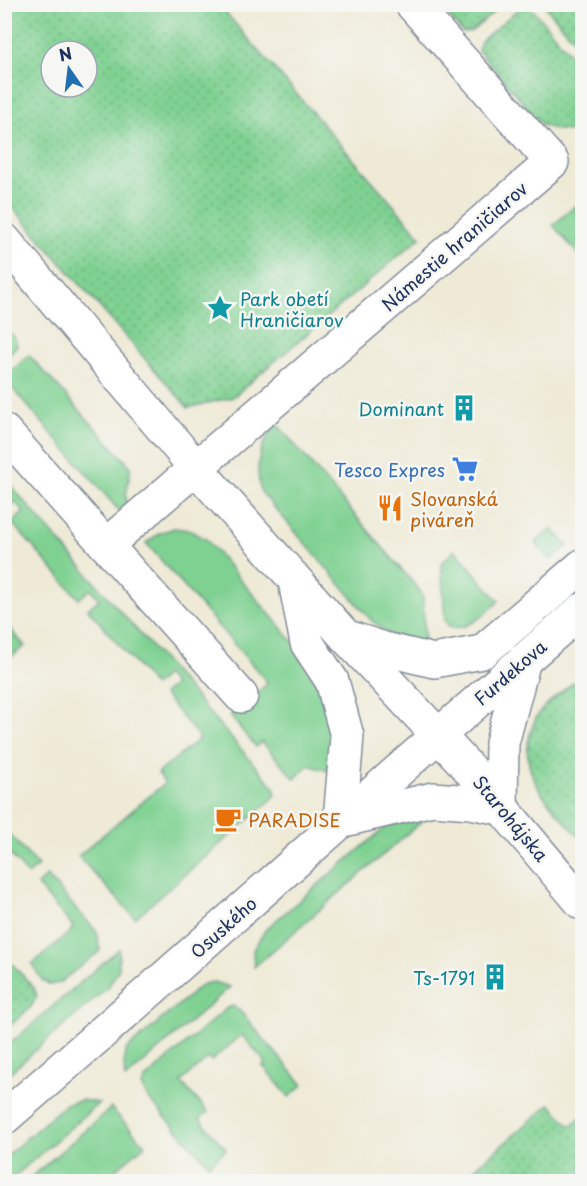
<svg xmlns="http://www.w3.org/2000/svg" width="587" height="1186" font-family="'Playpen Sans',sans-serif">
	<defs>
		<pattern id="park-dots" width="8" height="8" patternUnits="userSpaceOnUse" patternTransform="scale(1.5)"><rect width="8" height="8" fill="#7fd192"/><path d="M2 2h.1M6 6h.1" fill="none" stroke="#67aa7a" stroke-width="1.8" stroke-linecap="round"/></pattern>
	</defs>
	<rect width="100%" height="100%" fill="#f6f6f2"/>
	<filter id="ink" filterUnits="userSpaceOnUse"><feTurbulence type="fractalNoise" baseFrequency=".0167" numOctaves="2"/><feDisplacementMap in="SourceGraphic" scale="12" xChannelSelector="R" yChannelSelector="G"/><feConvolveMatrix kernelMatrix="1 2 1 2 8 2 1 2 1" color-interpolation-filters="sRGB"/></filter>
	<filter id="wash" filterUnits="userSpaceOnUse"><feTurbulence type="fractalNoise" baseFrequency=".008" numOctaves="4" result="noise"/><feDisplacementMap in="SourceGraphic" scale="24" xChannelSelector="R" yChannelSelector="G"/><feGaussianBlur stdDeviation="1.35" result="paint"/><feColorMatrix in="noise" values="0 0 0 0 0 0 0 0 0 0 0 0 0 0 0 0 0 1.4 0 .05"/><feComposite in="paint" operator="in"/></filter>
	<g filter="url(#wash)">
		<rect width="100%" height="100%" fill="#eeead6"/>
		<g fill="#7fd192" stroke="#4d8078" stroke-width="1.5">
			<path d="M575 206 582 215V259L553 225Z"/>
			<path d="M4 327 15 338 17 345 5 360Z"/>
			<path d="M29 355 131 467 126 495 127 507 121 513 5 380V377Z"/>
			<path d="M277 424 420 591 423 597 425 649 394 638 372 621 261 492C254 466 259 444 277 424Z"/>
			<path d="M4 478 274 787 276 795 270 801 135 918 78 856 165 783 158 773 197 741 199 737 163 694 174 685 166 675 154 686 88 609 99 599 91 589 79 599 12 523 24 512 15 502 5 512Z"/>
			<path d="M174 528 189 530 206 539 306 657 338 725 328 771 308 765 295 779 262 742 256 747 230 716 268 683 146 543 160 533Z"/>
			<path d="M552 529 568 546 550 560 535 543Z"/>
			<path d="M455 550 499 601C485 614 471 629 450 628L445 620 441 563Z"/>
			<path d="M423 815 422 821 254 967 253 950 266 929 387 826Z"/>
			<path d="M4 828 38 866 28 875 5 848Z"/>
			<path d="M47 876 97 932 100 951 59 983 50 985 42 980 32 964 70 932 73 927 37 885Z"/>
			<path d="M119 949V969L108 987 5 1077V1048Z"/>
			<path d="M214 982 230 987 125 1079 124 1066 126 1050 203 984Z"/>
			<path d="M233 1006 240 1011 303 1085 289 1097 263 1066 266 1063 242 1035 211 1061 208 1058 181 1082 208 1112 200 1119 226 1149 209 1165 147 1097 142 1085 145 1079 227 1008Z"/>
			<path d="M82 1100 99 1103 9 1181H5V1157L66 1104Z"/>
			<path d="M111 1108 145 1145 102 1181H27Z"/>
		</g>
		<g fill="url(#park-dots)" stroke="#4d8078" stroke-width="1.5" fill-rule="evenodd">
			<path d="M4 5H219L421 237 233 397 188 408 5 199ZM51 51H87V87H51Z"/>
			<path d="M439 5H502L472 31 463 33Z"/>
			<path d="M529 5 582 68V144L571 131 557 130 542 125 478 50 481 41 521 7Z"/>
			<path d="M544 5H582V49Z"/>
			<path d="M4 622 25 646 9 659 5 654Z"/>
			<path d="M582 676V840C557 812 519 780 529 738 532 729 534 719 540 712 551 698 568 687 582 676Z"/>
			<path d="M4 955 34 988 37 996 31 1007 5 1030Z"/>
			<path d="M550 1104 570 1126 582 1116V1181H460Z"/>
		</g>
	</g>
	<g filter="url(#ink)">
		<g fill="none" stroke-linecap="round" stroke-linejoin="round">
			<g stroke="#848c9a" stroke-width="36">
				<g id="minor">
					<path d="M4 240 196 468 346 637 465 764 582 903"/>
					<path d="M4 431 241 696"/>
					<path d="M106 545 552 162 412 4"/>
					<path d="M295 581 307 643 332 681 347 736 340 821"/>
					<path d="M347 637 384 649 434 661 482 652 582 566"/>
					<path d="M501 808 502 743 524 660"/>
					<path d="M344 820 433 799 471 802 501 808"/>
					<path d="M4 1118C199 950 388 777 582 610"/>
				</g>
			</g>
			<use href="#minor" stroke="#fff" stroke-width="33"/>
		</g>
	</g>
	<defs>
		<g id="sight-bare" transform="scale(2.07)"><path d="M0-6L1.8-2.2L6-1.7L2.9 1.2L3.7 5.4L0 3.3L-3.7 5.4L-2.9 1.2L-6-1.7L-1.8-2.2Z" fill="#0f9aa8" stroke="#f6f6f2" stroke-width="2.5" paint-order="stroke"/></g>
		<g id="building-bare" transform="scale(2.07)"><path d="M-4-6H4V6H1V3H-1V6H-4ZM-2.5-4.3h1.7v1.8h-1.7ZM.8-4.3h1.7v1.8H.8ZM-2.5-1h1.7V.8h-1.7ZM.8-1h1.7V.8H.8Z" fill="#0f9aa8" stroke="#f6f6f2" stroke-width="2.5" paint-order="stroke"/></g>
		<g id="supermarket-bare" transform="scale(2.07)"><path d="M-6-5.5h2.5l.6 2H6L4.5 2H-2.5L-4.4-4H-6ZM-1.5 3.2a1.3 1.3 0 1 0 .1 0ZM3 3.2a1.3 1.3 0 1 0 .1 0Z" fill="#3f7fe0" stroke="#f6f6f2" stroke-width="2.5" paint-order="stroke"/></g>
		<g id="restaurant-bare" transform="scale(2.07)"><path d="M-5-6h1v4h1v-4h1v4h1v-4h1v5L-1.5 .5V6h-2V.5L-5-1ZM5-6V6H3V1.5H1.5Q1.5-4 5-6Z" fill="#e8710a" stroke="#f6f6f2" stroke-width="2.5" paint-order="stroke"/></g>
		<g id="cafe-bare" transform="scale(2.07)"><path d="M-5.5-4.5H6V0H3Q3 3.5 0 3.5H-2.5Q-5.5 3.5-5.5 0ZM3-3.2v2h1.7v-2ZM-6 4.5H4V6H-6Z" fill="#e8710a" stroke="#f6f6f2" stroke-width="2.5" paint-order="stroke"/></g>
	</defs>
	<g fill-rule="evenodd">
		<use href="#sight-bare" x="220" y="308"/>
		<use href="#building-bare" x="464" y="408"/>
		<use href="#supermarket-bare" x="465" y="469"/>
		<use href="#restaurant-bare" x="390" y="508"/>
		<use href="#cafe-bare" x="228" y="819"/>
		<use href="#building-bare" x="495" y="977"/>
	</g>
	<g text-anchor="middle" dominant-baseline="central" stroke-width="5" stroke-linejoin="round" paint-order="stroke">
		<g font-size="18" fill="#1b2f5e" stroke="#f6f6f2">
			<text transform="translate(454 246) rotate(-41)">Námestie hraničiarov</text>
			<text transform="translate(510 672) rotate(-41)">Furdekova</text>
			<text transform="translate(511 818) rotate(50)">Starohájska</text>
			<text transform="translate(223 927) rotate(-42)">Osuského</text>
		</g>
		<g font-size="18" fill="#0d838f" stroke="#f6f6f2" text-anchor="end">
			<text x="240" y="298" text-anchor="start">Park obetí<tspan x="240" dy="21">Hraničiarov</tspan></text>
			<text x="444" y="408">Dominant</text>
			<text x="475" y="977">Ts-1791</text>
		</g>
		<g font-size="18" fill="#366cbe" stroke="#f6f6f2" text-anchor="end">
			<text x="445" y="469">Tesco Expres</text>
		</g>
		<g font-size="18" fill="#c56008" stroke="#f6f6f2" text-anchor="start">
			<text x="410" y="498">Slovanská<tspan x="410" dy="21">piváreň</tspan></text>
			<text x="248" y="819">PARADISE</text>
		</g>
	</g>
	<rect width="587" height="1186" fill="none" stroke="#f6f6f2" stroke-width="24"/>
	<g transform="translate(69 69) rotate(346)"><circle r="28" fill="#f6f6f2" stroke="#9ea6b7" stroke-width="1.5"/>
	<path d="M0-4.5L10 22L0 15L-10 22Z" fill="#1f6fb2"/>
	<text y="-9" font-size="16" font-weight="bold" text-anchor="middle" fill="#1b2f5e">N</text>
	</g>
</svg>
